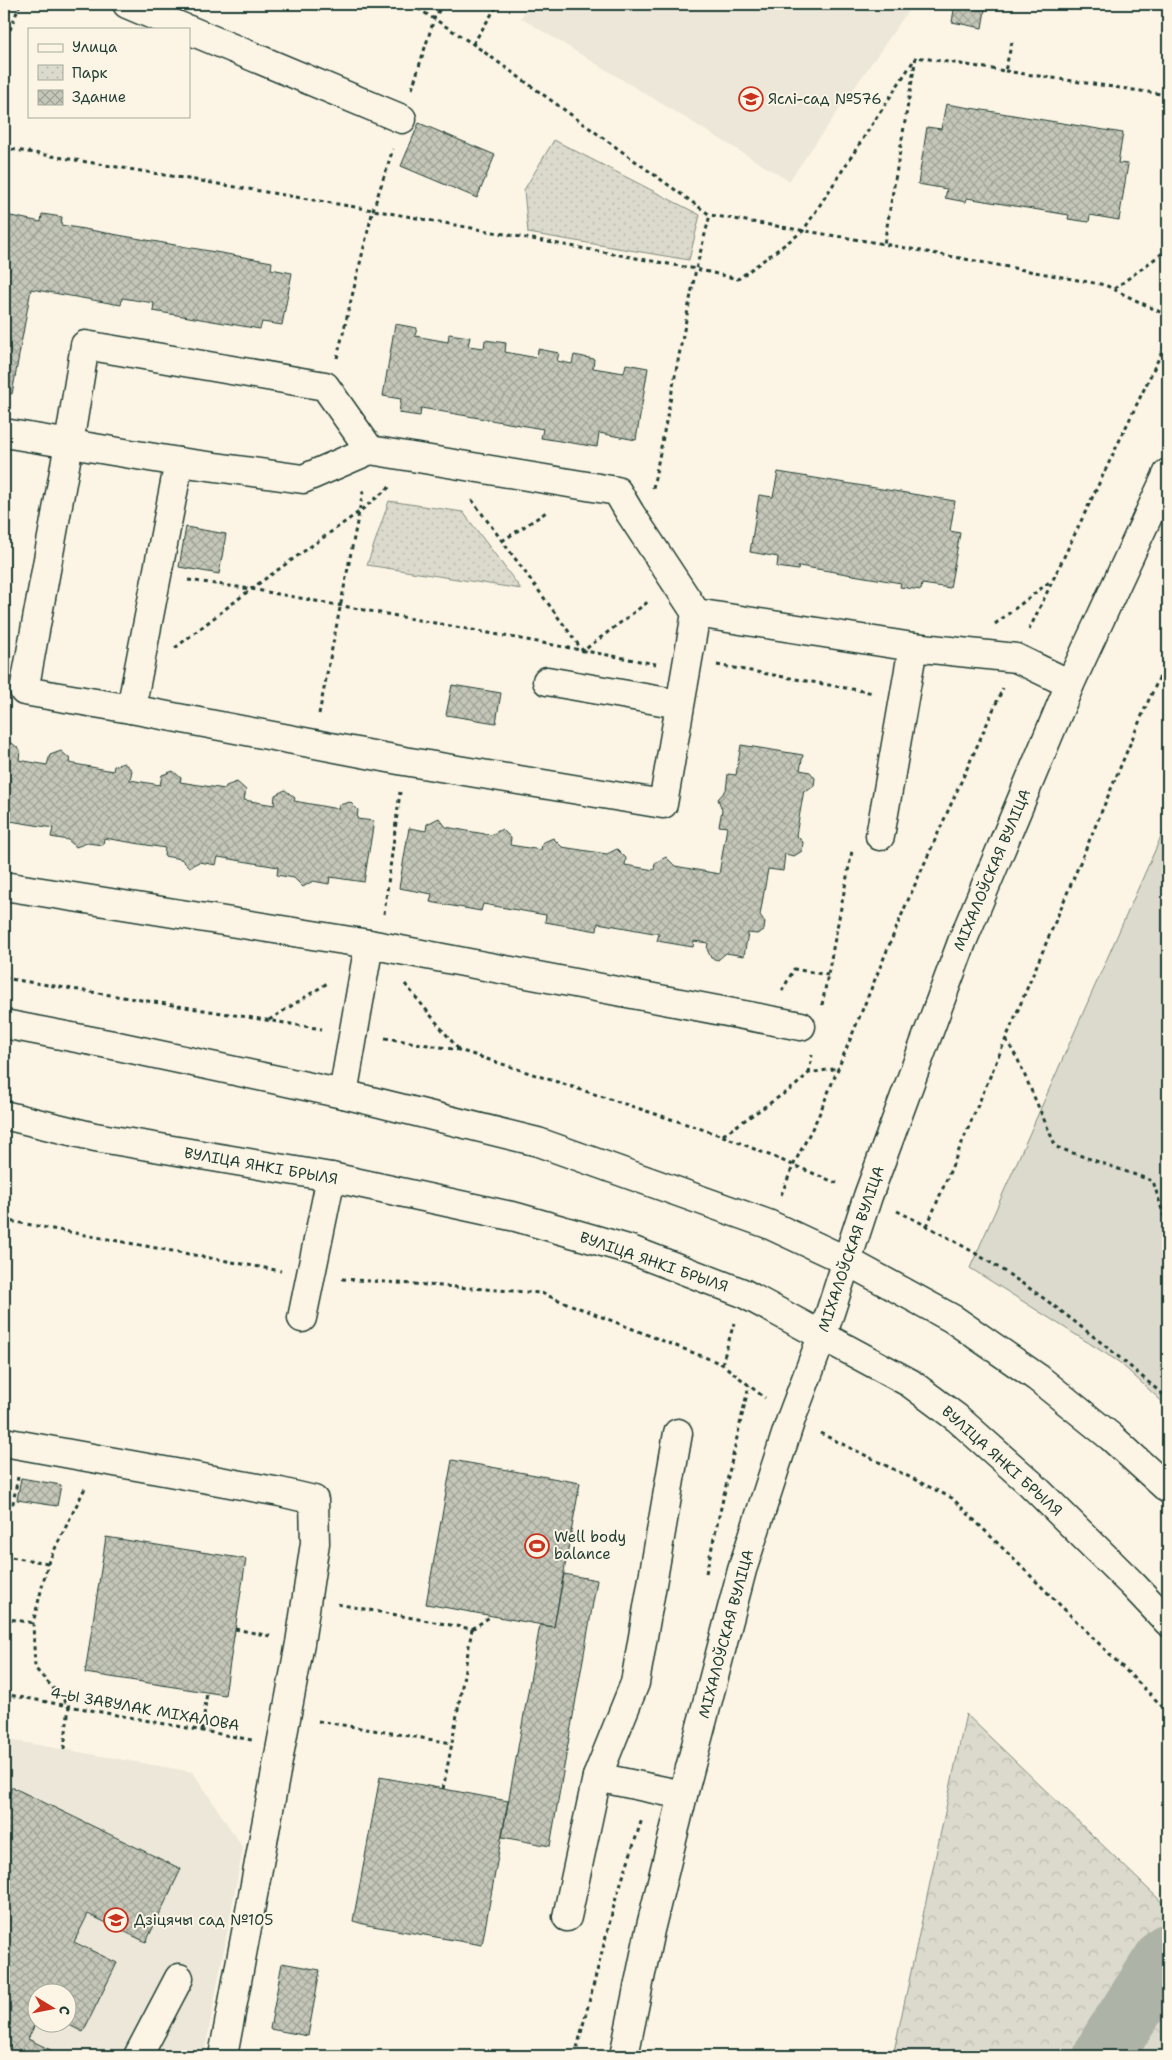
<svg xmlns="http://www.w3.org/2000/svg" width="1172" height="2060" font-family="'Shantell Sans',sans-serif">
	<defs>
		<pattern id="forest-crowns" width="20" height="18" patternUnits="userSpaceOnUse" patternTransform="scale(1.25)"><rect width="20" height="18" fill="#dcdacc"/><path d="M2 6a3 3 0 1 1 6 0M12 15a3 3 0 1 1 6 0" fill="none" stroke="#bcbcb0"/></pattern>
		<pattern id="park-dots" width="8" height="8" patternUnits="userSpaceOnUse" patternTransform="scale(1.25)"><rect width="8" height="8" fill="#dcdacc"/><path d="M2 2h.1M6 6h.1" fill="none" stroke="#bcbcb0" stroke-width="1.8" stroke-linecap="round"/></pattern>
		<pattern id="building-cross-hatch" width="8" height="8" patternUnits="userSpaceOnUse" patternTransform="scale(1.25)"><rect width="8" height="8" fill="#c5c7b9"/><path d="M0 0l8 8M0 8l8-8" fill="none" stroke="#9fa397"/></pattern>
	</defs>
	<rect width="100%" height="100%" fill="#fcf5e5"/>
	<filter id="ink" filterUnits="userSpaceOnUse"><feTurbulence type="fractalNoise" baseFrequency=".02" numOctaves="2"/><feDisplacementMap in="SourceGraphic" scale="10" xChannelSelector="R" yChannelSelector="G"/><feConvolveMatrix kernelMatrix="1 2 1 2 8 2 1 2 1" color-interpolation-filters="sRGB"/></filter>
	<g filter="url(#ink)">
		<g fill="#ece7d8" fill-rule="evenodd">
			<path d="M529 4H913L789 181 521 18Z"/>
			<path d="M4 1739 193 1772 243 1848 204 2056H4ZM38 1992H68V2022H38Z"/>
		</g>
		<path fill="#dcdacc" stroke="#7e8c80" d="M1168 821V1407L1119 1362 970 1268Z"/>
		<path fill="url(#forest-crowns)" stroke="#7e8c80" d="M966 1714 1168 1908V2056H893Z"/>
		<g fill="url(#park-dots)" stroke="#7e8c80">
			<path d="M554 140 700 215 689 260 528 233 524 190Z"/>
			<path d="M389 501 463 512 521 589 367 565Z"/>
		</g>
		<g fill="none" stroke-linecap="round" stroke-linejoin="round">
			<path stroke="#aeb3a7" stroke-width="61" d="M1104 2056 1110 2044 1168 1954"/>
		</g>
		<g fill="url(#building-cross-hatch)" stroke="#1f3d34">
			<path d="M955 4H986L982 28 952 22Z"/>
			<path d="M946 104 1123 133 1118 163 1128 164 1119 220 1090 215 1089 222 1068 219 1069 215 967 198 966 202 945 198 947 189 918 184 927 127 941 129Z"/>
			<path d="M419 123 495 155 477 198 401 166Z"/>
			<path d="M42 214 62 217 61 225 272 262 271 269 292 273 282 325 262 322 260 329 153 311 154 303 122 298 121 305 31 289 12 394 4 392V395V227L6 215 41 222Z"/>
			<path d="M395 324 417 328 415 336 448 342 449 334 470 337 468 346 484 348 485 340 506 343 505 352 537 358 538 349 559 353 557 361 572 364 574 355 594 359 593 368 624 373 626 364 648 368 636 440 599 433 597 447 541 438 543 429 421 408 420 416 399 413 401 399 383 396Z"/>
			<path d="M778 472 955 501 950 531 960 533 950 588 922 584 921 590 900 587 901 583 799 566 798 570 777 567 778 557 750 552 759 495 773 497Z"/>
			<path d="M186 527 226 534 219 574 179 567Z"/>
			<path d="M452 685 501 693 496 723 446 715Z"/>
			<path d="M12 743 20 750 19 760 47 765 50 755 61 751 70 759 69 763 113 771 114 766 124 763 132 770 130 780 160 785 162 775 173 771 181 778 180 782 225 789 226 786 237 782 246 790 244 800 274 805 275 795 285 790 295 798 294 801 338 809 339 805 350 802 358 810 357 819 374 821 364 882 330 877 329 884 313 881 303 887 294 878 277 875 278 867 218 857 216 865 199 862 189 867 181 859 164 856 165 848 104 838 103 845 87 843 76 847 68 840 51 837 53 828 4 820V745Z"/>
			<path d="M741 745 803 755 800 770 810 772 815 778 814 786 807 791 804 790 796 835 803 842 802 851 794 856 785 854 783 871 768 869 760 915 765 922 764 930 757 934 748 933 744 956 726 953 718 960 711 958 707 949 708 943 694 941 693 947 657 941 659 934 598 923 597 931 545 922 546 915 483 904 481 911 430 902 432 894 399 888 409 828 426 831 427 824 439 818 446 827 467 831 491 835 502 829 511 838 510 845 541 850 542 843 553 838 562 847 607 854 617 849 626 858 625 865 654 870 655 863 666 857 675 866 719 874 727 827 719 826 722 810 718 799 726 790 728 774 736 775Z"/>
			<path d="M452 1460 580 1483 554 1627 426 1604Z"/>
			<path d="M21 1478 61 1485 57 1506 17 1500Z"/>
			<path d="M106 1537 246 1559 225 1695 85 1673Z"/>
			<path d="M564 1574 597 1580 550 1846 502 1837 540 1625 554 1627Z"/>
			<path d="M380 1777 508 1801 482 1945 367 1925 353 1921Z"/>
			<path d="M12 1787 181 1869 146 1942 88 1914 74 1942 117 1963 83 2032 63 2022H68V1992H38V2018L28 2039 63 2056H4V1805Z"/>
			<path d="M282 1963 320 1970 308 2036 270 2029Z"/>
		</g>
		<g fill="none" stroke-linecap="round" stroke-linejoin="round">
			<g stroke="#1f3d34" stroke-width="31">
				<g id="minor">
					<path d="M127 4 186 29"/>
					<path d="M189 30 402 119"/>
					<path d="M85 345 325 386 370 450 617 491 630 513 696 613 663 804 404 761 131 709 24 691 69 444Z"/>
					<path d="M4 433 179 462 303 479 370 450"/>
					<path d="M696 613 913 647 1016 658 1070 684"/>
					<path d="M547 681 679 704"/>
					<path d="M131 709 179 462"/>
					<path d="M880 836 913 647"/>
					<path d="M4 886 369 944 801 1026"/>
					<path d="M343 1094 369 944"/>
					<path d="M302 1318 331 1177"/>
					<path d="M4 1442 280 1492 314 1500 315 1543 300 1643 223 2056"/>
					<path d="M597 1777 683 1795"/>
					<path d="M567 1917 597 1777 635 1683 678 1433"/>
					<path d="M138 2056 179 1978"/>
					<path d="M624 2056 650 1930 683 1795 742 1570 791 1419 823 1334 868 1196 962 942 1070 684 1168 473"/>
				</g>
			</g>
			<g stroke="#1f3d34" stroke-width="31">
				<g id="major">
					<path d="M4 1024 113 1045 343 1094 538 1142 768 1224 847 1261 953 1319 1038 1378 1111 1437 1168 1489"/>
					<path d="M4 1115 95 1137 331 1177 516 1217 631 1250 743 1293 910 1383 957 1418 1030 1483 1133 1585 1168 1622"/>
				</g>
			</g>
			<g stroke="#1f3d34" stroke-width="3" stroke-dasharray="4 4" stroke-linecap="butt">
				<path d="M411 4 473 44 710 215 884 244"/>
				<path d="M1012 42 1005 71 916 57 884 244 1105 285 1168 316"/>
				<path d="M473 44 498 4"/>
				<path d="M4 45 20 4"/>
				<path d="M1005 71 1168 95"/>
				<path d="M412 89 434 19 443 4"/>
				<path d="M4 148 373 210 696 269 738 279 803 231 916 57"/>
				<path d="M1114 289 1168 249"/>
				<path d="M337 358 373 210 393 149"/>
				<path d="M653 488 696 269 710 215"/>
				<path d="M472 500 583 651 649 601"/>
				<path d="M502 541 548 511"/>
				<path d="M188 580 251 589 656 664"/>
				<path d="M995 624 1052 580"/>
				<path d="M1029 630 1168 339"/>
				<path d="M175 648 251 589 359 512 392 485"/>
				<path d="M717 665 874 693"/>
				<path d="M319 714 364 487"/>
				<path d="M384 914 400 792"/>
				<path d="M4 978 322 1029"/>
				<path d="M405 984 459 1050"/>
				<path d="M782 991 794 969 828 975"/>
				<path d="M822 1005 852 851"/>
				<path d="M269 1020 329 982"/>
				<path d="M385 1038 459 1050 723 1136 839 1184"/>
				<path d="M1006 1039 1018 1060 1056 1147 1153 1181 1168 1229"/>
				<path d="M809 1073 812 1055"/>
				<path d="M723 1135 795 1086 809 1073 839 1068"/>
				<path d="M781 1195 794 1164 818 1117 905 907 1003 688"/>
				<path d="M897 1211C961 1242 1024 1281 1080 1326 1110 1349 1139 1374 1168 1399"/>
				<path d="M4 1220 281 1271"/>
				<path d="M927 1226 1146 706 1168 659"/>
				<path d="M342 1279 541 1293 722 1364 765 1398"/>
				<path d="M722 1364 734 1323"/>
				<path d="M820 1433 952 1498 1168 1712"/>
				<path d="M4 1501 13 1503 18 1477"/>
				<path d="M4 1556 48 1563"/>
				<path d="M706 1573 749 1385"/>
				<path d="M4 1618 33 1623"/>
				<path d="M235 1629 270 1636"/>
				<path d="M472 1629 491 1616"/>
				<path d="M4 1694 252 1740"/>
				<path d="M318 1721 452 1743 472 1629 337 1604"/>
				<path d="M202 1731 207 1692"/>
				<path d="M64 1749 69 1706 35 1668 33 1623 48 1563 85 1488"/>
				<path d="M443 1789 452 1743"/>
				<path d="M575 2056 616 1898 642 1819"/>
			</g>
			<use href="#minor" stroke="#fcf5e5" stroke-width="28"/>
			<use href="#major" stroke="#fcf5e5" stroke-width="28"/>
		</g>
	</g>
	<defs>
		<g id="school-ring" transform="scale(1.25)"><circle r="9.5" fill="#fcf5e5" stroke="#c8321e" stroke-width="1.5"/><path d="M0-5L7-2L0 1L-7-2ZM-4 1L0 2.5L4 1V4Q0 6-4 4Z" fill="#c8321e"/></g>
		<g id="stadium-ring" transform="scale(1.25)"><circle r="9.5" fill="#fcf5e5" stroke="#c8321e" stroke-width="1.5"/><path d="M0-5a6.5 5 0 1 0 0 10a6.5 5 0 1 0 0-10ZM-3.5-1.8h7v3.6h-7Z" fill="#c8321e"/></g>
	</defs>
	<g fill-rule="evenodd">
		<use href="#school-ring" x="751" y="99"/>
		<use href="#stadium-ring" x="537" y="1546"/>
		<use href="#school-ring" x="116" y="1920"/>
	</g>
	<g text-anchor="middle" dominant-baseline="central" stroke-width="4" stroke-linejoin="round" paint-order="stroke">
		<g font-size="15" fill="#1f3d34" stroke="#fcf5e5" text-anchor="start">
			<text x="768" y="99">Яслі-сад №576</text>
			<text x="554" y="1537">Well body<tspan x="554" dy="17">balance</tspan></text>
			<text x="134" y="1920">Дзіцячы сад №105</text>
		</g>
		<g font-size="15" fill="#1f3d34" stroke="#fcf5e5">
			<text transform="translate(992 870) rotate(-67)">МІХАЛОЎСКАЯ ВУЛІЦА</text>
			<text transform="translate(261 1166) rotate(10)">ВУЛІЦА ЯНКІ БРЫЛЯ</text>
			<text transform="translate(851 1249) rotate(-71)">МІХАЛОЎСКАЯ ВУЛІЦА</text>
			<text transform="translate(654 1262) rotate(19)">ВУЛІЦА ЯНКІ БРЫЛЯ</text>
			<text transform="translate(1002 1461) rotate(42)">ВУЛІЦА ЯНКІ БРЫЛЯ</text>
			<text transform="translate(726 1634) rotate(-75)">МІХАЛОЎСКАЯ ВУЛІЦА</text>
			<text transform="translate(145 1709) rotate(10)">4-Ы ЗАВУЛАК МІХАЛОВА</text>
		</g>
	</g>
	<rect width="1172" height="2060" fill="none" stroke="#fcf5e5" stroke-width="20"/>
	<rect x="10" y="10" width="1152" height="2040" fill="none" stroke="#1f3d34" stroke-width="2" filter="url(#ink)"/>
	<rect x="28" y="28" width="162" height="90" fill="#fcf5e5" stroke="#a4ab9e"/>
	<rect x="38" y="44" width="25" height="8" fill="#fcf5e5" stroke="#a4ab9e"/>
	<text x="72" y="52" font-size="15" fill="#1f3d34">Улица</text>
	<rect x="38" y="65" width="25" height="15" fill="url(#park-dots)" stroke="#a4ab9e"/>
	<text x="72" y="78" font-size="15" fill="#1f3d34">Парк</text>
	<rect x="38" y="90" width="25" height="15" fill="url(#building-cross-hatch)" stroke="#a4ab9e"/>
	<text x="72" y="102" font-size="15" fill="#1f3d34">Здание</text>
	<g transform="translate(52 2008) rotate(100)"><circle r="24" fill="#fcf5e5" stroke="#a4ab9e"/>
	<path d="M0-4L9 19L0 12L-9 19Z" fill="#c8321e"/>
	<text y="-8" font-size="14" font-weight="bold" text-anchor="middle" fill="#1f3d34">С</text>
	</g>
</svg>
